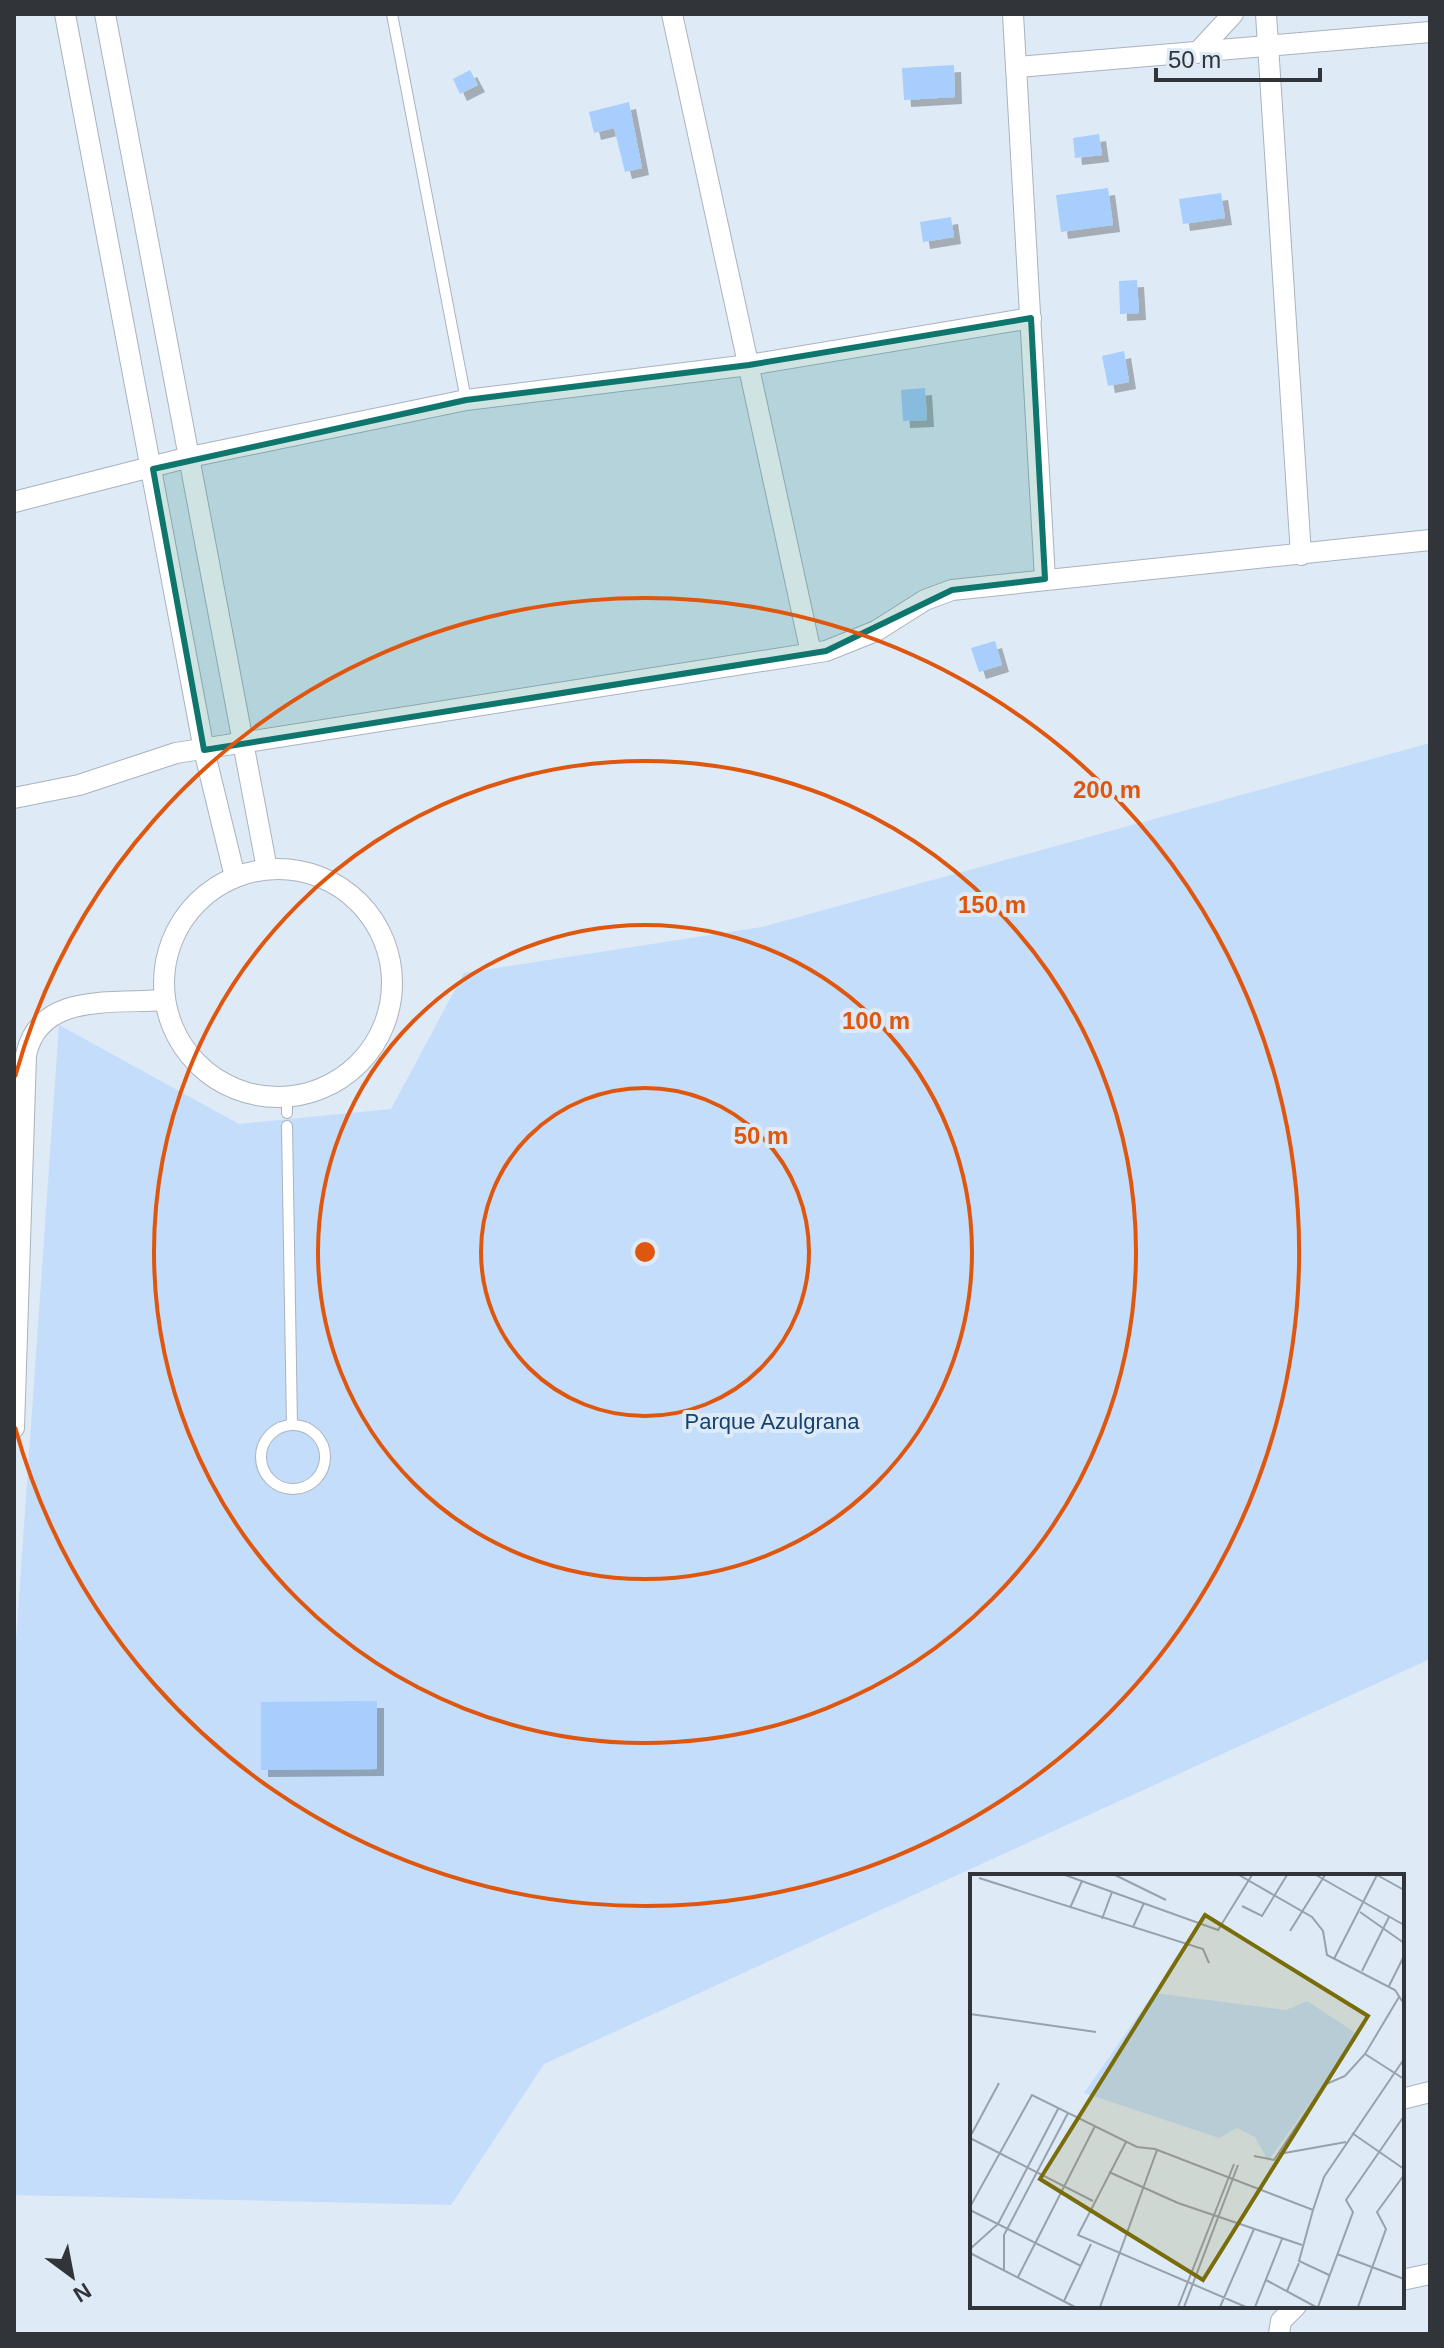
<svg xmlns="http://www.w3.org/2000/svg" width="1444" height="2348" font-family="Arial,sans-serif">
	<defs>
		<filter id="shadow"><feDropShadow dx="7" dy="7" stdDeviation="0" flood-color="#0004"/></filter>
	</defs>
	<rect width="100%" height="100%" fill="#dfeaf7"/>
	<path fill="#c3ddfa" d="M1430 743V1659L544 2064 451 2205 14 2195V1669L59 1025 239 1124 391 1109 464 973 762 927Z"/>
	<g fill="#a7cefc" filter="url(#shadow)">
		<path d="M954 65 955 97 904 100 902 68Z"/>
		<path d="M470 70 478 85 460 94 453 79Z"/>
		<path d="M629 102 642 168 625 172 614 128 594 133 589 112Z"/>
		<path d="M1099 134 1102 155 1075 158 1073 138Z"/>
		<path d="M1108 188 1113 225 1061 232 1056 195Z"/>
		<path d="M1221 193 1225 218 1183 224 1179 199Z"/>
		<path d="M951 217 954 237 923 242 920 222Z"/>
		<path d="M1137 280 1139 313 1120 314 1119 281Z"/>
		<path d="M1124 351 1129 382 1108 386 1102 356Z"/>
		<path d="M925 388 927 420 903 421 901 390Z"/>
		<path d="M995 641 1002 665 979 672 971 648Z"/>
		<path d="M377 1701V1769L261 1770V1702Z"/>
	</g>
	<g fill="none" stroke-linecap="round" stroke-linejoin="round">
		<g stroke="#a9b3bf" stroke-width="12">
			<g id="lane">
				<path d="M392 14 466 400"/>
				<path d="M287 1113V1097"/>
				<path d="M287 1126 292 1425"/>
				<circle cx="293" cy="1457" r="32"/>
			</g>
		</g>
		<g stroke="#a9b3bf" stroke-width="22">
			<g id="street">
				<path d="M65 14 204 750 235 877"/>
				<path d="M105 14 267 869"/>
				<path d="M672 14 811 653"/>
				<path d="M1013 14 1045 579"/>
				<path d="M1266 14 1301 555"/>
				<path d="M1197 53 1233 14"/>
				<path d="M1018 67 1430 32"/>
				<path d="M14 502 190 457 466 400 749 365 1031 318"/>
				<path d="M14 798 79 785 176 753 826 651 876 631 925 600 952 590 1430 540"/>
				<circle cx="278" cy="983" r="114"/>
				<path d="M14 1428 26 1055C39 992 113 1004 164 1000"/>
				<path d="M1402 2099 1430 2092"/>
				<path d="M1402 2280 1430 2274"/>
				<path d="M1279 2334 1281 2321 1296 2306"/>
			</g>
		</g>
		<use href="#lane" stroke="#fff" stroke-width="10"/>
		<use href="#street" stroke="#fff" stroke-width="20"/>
	</g>
	<path fill="#0f766e" fill-opacity="0.2" stroke="#0f766e" stroke-width="6" stroke-linejoin="round" d="M1031 318 1045 579 952 590 826 651 204 750 153 469 466 400 749 365Z"/>
	<g fill="none" stroke="#df570e" stroke-width="4">
		<circle cx="645" cy="1252" r="164"/>
		<circle cx="645" cy="1252" r="327"/>
		<circle cx="645" cy="1252" r="491"/>
		<path d="M15 1077A654 654 0 1 1 15 1427"/>
	</g>
	<g text-anchor="middle" dominant-baseline="central" stroke-width="8" stroke-linejoin="round" paint-order="stroke">
		<g font-size="22" fill="#134170" stroke="#dfeaf7">
			<text x="772" y="1421">Parque Azulgrana</text>
		</g>
	</g>
	<g transform="translate(970 1874)">
		<rect width="434" height="434" fill="#dfeaf7"/>
		<path d="M184 119 316 136 337 127 389 161 298 287 285 263 267 254 249 264 114 219Z" fill="#c3ddfa"/>
		<path fill="none" stroke="#99a2ab" stroke-width="2" d="M95 1 248 56 282 1M145 1 196 26M269 1 342 43 353 57 357 81 425 116 434 130M346 1 434 51M407 1 434 16M9 4 233 75 239 89M272 32 292 42 317 1M100 34 112 7M390 38 434 69M132 45 142 18M163 53 174 29M320 57 355 1M364 85 407 1M392 97 419 43M419 112 434 82M0 140 126 158M395 180 434 205M382 259 434 295M0 263 29 209M0 264 123 327M156 268 108 361 276 433M309 280 376 268M284 282 304 286 354 211 375 202 395 180 429 123M139 298 208 329 332 371M0 333 62 221 167 273 185 275 343 336 354 303 434 185M0 336 111 392M343 336 329 387 359 401M0 375 28 350 88 235M0 379 105 433M367 380 434 405M34 396V361L98 239M48 403 125 252M296 406 346 433M317 417 329 389M94 427 121 370M130 433 187 276M208 433 264 290M214 433 268 291M250 433 284 355M285 433 312 365M348 433 383 338 376 326 434 242M388 433 416 355 407 338 434 301"/>
		<path fill="#786d09" fill-opacity="0.15" stroke="#786d09" stroke-width="4" d="M235 41 398 142 233 406 70 305Z"/>
		<rect width="434" height="434" fill="none" stroke="#31353a" stroke-width="4"/>
	</g>
	<circle cx="645" cy="1252" r="12" fill="#df570e" stroke="#dfeaf7" stroke-width="4"/>
	<g font-size="24" text-anchor="middle" font-weight="bold" fill="#df570e" stroke="#dfeaf7" stroke-width="8" stroke-linejoin="round" paint-order="stroke">
		<text x="1107" y="798">200 m</text>
		<text x="992" y="913">150 m</text>
		<text x="876" y="1029">100 m</text>
		<text x="761" y="1144">50 m</text>
	</g>
	<rect width="1444" height="2348" fill="none" stroke="#31353a" stroke-width="32"/>
	<g transform="translate(72 2276) rotate(148)" stroke="#dfeaf7" stroke-width="6" paint-order="stroke">
	<path d="M0-6L14 30L0 20L-14 30Z" fill="#31353a"/>
	<text y="-12" font-size="22" font-weight="bold" text-anchor="middle" fill="#31353a">N</text>
	</g>
	<path d="M1156 68v12h164v-12" fill="none" stroke="#31353a" stroke-width="4"/>
	<text x="1168" y="68" font-size="24" fill="#31353a" stroke="#dfeaf7" stroke-width="6" paint-order="stroke">50 m</text>
</svg>
